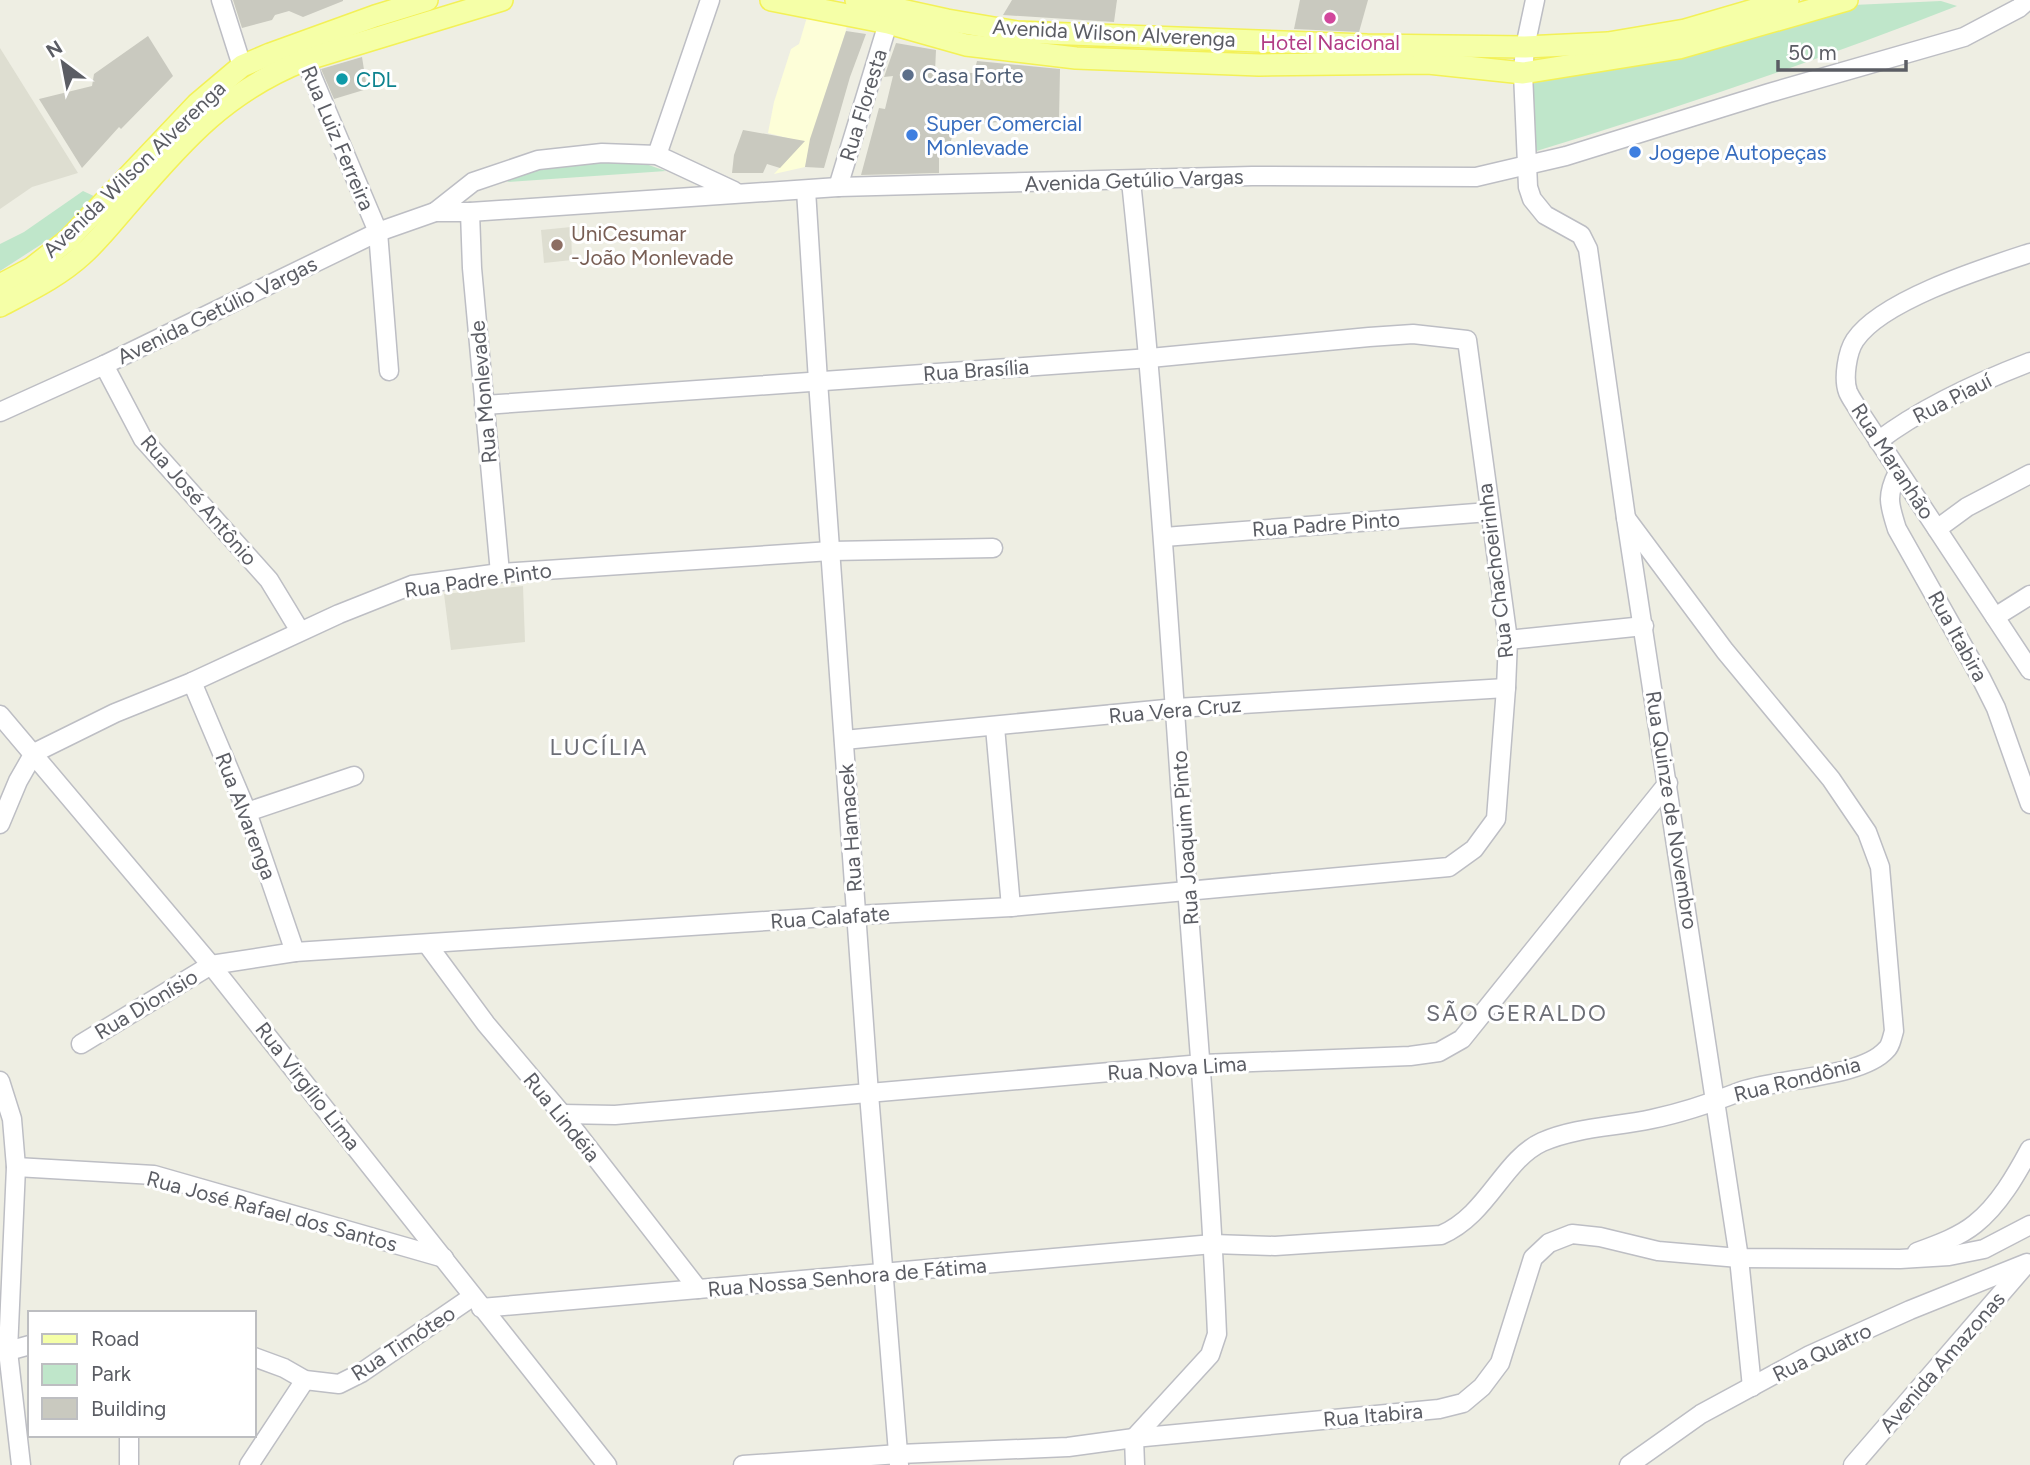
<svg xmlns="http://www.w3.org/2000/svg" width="2030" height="1465" font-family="Figtree,sans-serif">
	<rect width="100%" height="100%" fill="#eeeee3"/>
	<path fill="#fdfed8" d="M807 17 847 20 846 31 811 139 805 167 774 174 784 163 791 139 768 133 774 102 791 49 799 44Z"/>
	<g fill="#deded1">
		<path d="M0 48 78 173 32 187 0 209Z"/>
		<path d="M571 227 572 260 544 263 541 230Z"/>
		<path d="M523 586 525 642 451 650 444 594Z"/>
	</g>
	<g fill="#bfe6ca">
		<path d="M1941 1 1957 6C1816 61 1675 109 1530 153V108L1534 79 1853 5Z"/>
		<path d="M631 159 666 171 507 182 530 167Z"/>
		<path d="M83 191 98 198 68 227 0 271V244L24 232Z"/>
	</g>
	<g fill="#c9c9bf">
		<path d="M233 0H343V1L303 17 289 11 275 15 272 20 242 28Z"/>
		<path d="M1012 0H1117L1114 22 1003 15Z"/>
		<path d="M1300 0H1368L1359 32 1294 29Z"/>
		<path d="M846 31 866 34 850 77 824 168 805 167 810 139Z"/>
		<path d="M148 36 173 76 121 129 119 127 82 168 39 99 92 86 94 74Z"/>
		<path d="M896 43 936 50 935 72 974 73 977 61 1060 69 1059 120 955 124 950 145 939 147V173L861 175 879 108 885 109 893 76 884 77Z"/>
		<path d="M362 57 367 89 334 99 321 69Z"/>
		<path d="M743 130 805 141 780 168 767 164 763 173H732L734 155Z"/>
	</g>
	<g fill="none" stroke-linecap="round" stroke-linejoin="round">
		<g stroke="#bdbec4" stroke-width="21">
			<g id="minor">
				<path d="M221 0 242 66"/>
				<path d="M1535 0 1525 47 1523 73 1528 187 1532 199 1545 215 1581 235 1588 249 1626 518 1739 1258 1752 1387"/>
				<path d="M301 50 378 232 389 371"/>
				<path d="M657 155 710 0"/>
				<path d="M1131 181C1156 416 1171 652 1187 887 1198 1036 1211 1185 1217 1334L1210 1355 1134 1438 1135 1465"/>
				<path d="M838 187 888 23"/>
				<path d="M806 190 818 381 869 1094 899 1465"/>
				<path d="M435 212 473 182 538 160 602 153 657 155 734 191"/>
				<path d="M470 212 472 268 500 573"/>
				<path d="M2030 253C1984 268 1882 300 1855 340 1847 352 1843 379 1848 392 1851 399 1856 405 1859 411L2030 670"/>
				<path d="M104 365 143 439 269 580 300 631"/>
				<path d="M0 412 104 365 378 232 435 212H470L838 187 1252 176 1476 177 1566 156 1769 93 1964 37 2019 8 2028 0"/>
				<path d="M1878 441C1923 407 1978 382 2030 362"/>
				<path d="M1898 472C1886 496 1889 504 1897 529L1981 678 1996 708 2030 804"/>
				<path d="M1937 529 1967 507 2030 474"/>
				<path d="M1164 537 1489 512"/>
				<path d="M1995 617 2030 595"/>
				<path d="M1508 640 1644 626"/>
				<path d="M192 682 247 812 295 952"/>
				<path d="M0 715 211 965 607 1465"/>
				<path d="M995 727 1011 907"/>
				<path d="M844 740 1176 708 1506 688"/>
				<path d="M247 812 354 776"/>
				<path d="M0 824 18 781 34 753 115 713 192 682 339 614 412 585 500 573 831 551 993 548"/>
				<path d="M427 944 486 1024 562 1114 698 1289"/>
				<path d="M81 1044 211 965 295 952 857 915 1011 907 1449 867 1474 849 1496 819 1506 688 1508 640 1467 340 1413 334 1369 337 1150 358 484 405"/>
				<path d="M0 1081 12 1119 16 1167 8 1351 21 1465"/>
				<path d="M562 1114 615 1115 1202 1064 1410 1056 1439 1052 1462 1039 1668 783"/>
				<path d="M16 1167 154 1175 444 1258"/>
				<path d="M1917 1252C1936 1245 1959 1237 1975 1224 1999 1205 2016 1175 2030 1149"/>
				<path d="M481 1308 1213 1244 1275 1246 1441 1235C1488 1215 1503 1160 1542 1142 1576 1127 1616 1127 1652 1119 1681 1113 1711 1103 1739 1092 1776 1078 1861 1078 1886 1050 1891 1046 1892 1037 1894 1031L1880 867 1867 832 1831 779 1725 651 1626 518"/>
				<path d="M0 1349 8 1351 30 1345"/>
				<path d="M254 1357 284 1368 305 1380 339 1384 361 1373 472 1297"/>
				<path d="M129 1465V1435"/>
				<path d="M249 1465 305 1380"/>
				<path d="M743 1465 899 1454 1068 1447 1134 1438 1439 1409 1463 1403 1482 1387 1500 1363 1533 1258 1549 1243 1572 1234 1600 1237 1658 1251 1739 1258 1900 1259 1949 1256 1984 1249 2030 1225"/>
				<path d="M1629 1465 1701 1414 1810 1355 1910 1310 2027 1263 2030 1264"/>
				<path d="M1853 1465 2024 1267"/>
			</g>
		</g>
		<g stroke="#f3f157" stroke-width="24">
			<g id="major">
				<path d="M771 0 888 23 966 45 1076 58 1259 65 1428 63 1523 73 1679 48 1847 0"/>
				<path d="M856 0 947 20 1017 32 1367 45 1525 47 1608 43 1685 30 1788 0"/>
				<path d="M0 285 32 268 68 240 197 104 242 66 270 54 375 16 427 0"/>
				<path d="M0 306C28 291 58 277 82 255 101 238 115 219 132 200 184 139 228 90 305 60L502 0"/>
			</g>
		</g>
		<use href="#minor" stroke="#fff" stroke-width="18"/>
		<use href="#major" stroke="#f5ffa7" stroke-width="21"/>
	</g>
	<circle fill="#d1479c" stroke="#fff" stroke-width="2.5" cx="1330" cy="18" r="7"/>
	<circle fill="#5c6f8a" stroke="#fff" stroke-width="2.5" cx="908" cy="75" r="7"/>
	<circle fill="#0f9aa8" stroke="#fff" stroke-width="2.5" cx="342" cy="79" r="7"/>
	<g fill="#3f7fe0" stroke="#fff" stroke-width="2.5">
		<circle cx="912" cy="135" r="7"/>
		<circle cx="1635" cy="152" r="7"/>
	</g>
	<circle fill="#8d6e63" stroke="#fff" stroke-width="2.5" cx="557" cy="245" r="7"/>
	<g text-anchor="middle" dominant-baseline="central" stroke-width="6" stroke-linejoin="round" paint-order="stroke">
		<g font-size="21" fill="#5b5d64" stroke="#fff">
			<text transform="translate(1114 33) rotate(3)">Avenida Wilson Alverenga</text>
			<text transform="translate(863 105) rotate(-73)">Rua Floresta</text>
			<text transform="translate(338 138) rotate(67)">Rua Luiz Ferreira</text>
			<text transform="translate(134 169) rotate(-44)">Avenida Wilson Alverenga</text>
			<text transform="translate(1134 180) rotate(-2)">Avenida Getúlio Vargas</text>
			<text transform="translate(217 310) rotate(-26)">Avenida Getúlio Vargas</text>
			<text transform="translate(976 370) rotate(-4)">Rua Brasília</text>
			<text transform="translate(483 392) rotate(-95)">Rua Monlevade</text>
			<text transform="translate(1952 398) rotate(-27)">Rua Piauí</text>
			<text transform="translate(1893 461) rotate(57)">Rua Maranhão</text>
			<text transform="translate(199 500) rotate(49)">Rua José Antônio</text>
			<text transform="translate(1326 524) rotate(-4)">Rua Padre Pinto</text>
			<text transform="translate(1495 571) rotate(-97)">Rua Chachoeirinha</text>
			<text transform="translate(478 580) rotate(-8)">Rua Padre Pinto</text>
			<text transform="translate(1958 636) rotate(61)">Rua Itabira</text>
			<text transform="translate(1175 710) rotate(-5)">Rua Vera Cruz</text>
			<text transform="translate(1672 810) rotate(81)">Rua Quinze de Novembro</text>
			<text transform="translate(246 816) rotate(69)">Rua Alvarenga</text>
			<text transform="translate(850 828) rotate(-94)">Rua Hamacek</text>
			<text transform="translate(1185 838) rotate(-94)">Rua Joaquim Pinto</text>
			<text transform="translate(830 917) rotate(-4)">Rua Calafate</text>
			<text transform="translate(146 1004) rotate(-31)">Rua Dionísio</text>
			<text transform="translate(1177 1068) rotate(-4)">Rua Nova Lima</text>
			<text transform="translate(1797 1079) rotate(-14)">Rua Rondônia</text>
			<text transform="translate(308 1086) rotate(52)">Rua Virgílio Lima</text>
			<text transform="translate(562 1117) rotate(51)">Rua Lindéia</text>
			<text transform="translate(272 1211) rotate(15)">Rua José Rafael dos Santos</text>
			<text transform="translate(847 1277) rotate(-5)">Rua Nossa Senhora de Fátima</text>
			<text transform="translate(403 1343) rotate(-33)">Rua Timóteo</text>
			<text transform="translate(1822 1352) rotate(-26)">Rua Quatro</text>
			<text transform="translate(1942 1362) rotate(-49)">Avenida Amazonas</text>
			<text transform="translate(1373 1415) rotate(-5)">Rua Itabira</text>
		</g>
		<g font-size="21" fill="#b23c85" stroke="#fff">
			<text x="1330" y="42">Hotel Nacional</text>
		</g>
		<g font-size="21" fill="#4e5e75" stroke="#fff" text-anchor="start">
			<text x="922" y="75">Casa Forte</text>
		</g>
		<g font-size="21" fill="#0d838f" stroke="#fff" text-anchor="start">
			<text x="356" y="79">CDL</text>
		</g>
		<g font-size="21" fill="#366cbe" stroke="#fff" text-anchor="start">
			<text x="926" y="123">Super Comercial<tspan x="926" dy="24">Monlevade</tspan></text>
			<text x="1649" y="152">Jogepe Autopeças</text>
		</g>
		<g font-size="21" fill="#785e54" stroke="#fff" text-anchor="start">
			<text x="571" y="233">UniCesumar<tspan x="571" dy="24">-João Monlevade</tspan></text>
		</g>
		<g font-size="23" letter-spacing="2" fill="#6c6e76" stroke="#fff">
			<text x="599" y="747">LUCÍLIA</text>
			<text x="1517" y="1013">SÃO GERALDO</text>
		</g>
	</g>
	<rect x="28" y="1311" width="228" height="126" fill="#ffffff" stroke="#bdbec1" stroke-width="2"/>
	<rect x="42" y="1334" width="35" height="10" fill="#f5ffa7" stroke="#bdbec1" stroke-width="2"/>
	<text x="91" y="1346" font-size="21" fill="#5b5d64">Road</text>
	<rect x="42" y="1364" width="35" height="21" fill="#bfe6ca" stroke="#bdbec1" stroke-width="2"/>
	<text x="91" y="1381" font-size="21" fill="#5b5d64">Park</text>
	<rect x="42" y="1398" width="35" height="21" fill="#c9c9bf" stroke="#bdbec1" stroke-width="2"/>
	<text x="91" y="1416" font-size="21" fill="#5b5d64">Building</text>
	<g transform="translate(63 63) rotate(328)" stroke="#ffffff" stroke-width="5" paint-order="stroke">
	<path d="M0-5L12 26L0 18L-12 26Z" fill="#5b5d64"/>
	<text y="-10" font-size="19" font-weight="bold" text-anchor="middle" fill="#5b5d64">N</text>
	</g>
	<path d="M1778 60v10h128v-10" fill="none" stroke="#5b5d64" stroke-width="3.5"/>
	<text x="1788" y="60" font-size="21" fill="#5b5d64" stroke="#ffffff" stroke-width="5" paint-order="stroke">50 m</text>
</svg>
